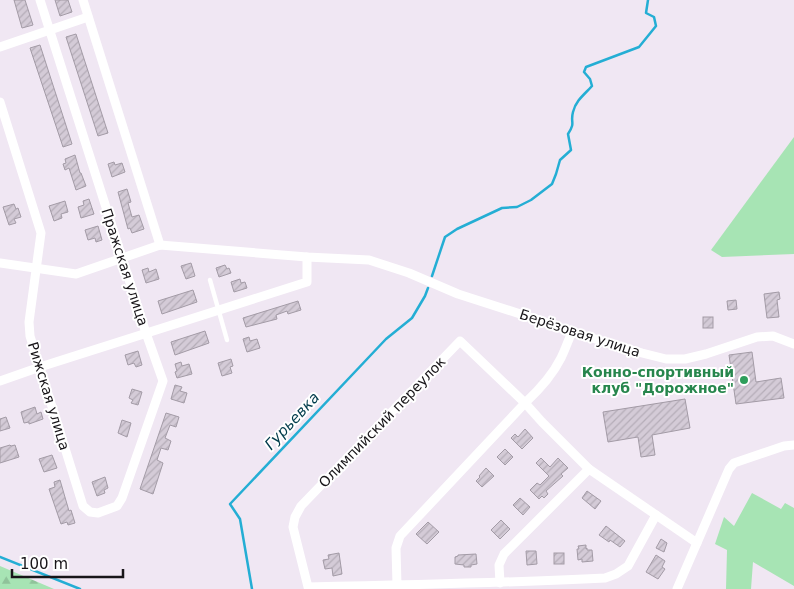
<svg xmlns="http://www.w3.org/2000/svg" width="794" height="589" font-family="'DejaVu Sans',sans-serif">
	<defs>
		<pattern id="forest-firs" width="22" height="20" patternUnits="userSpaceOnUse" patternTransform="scale(1.25)"><rect width="22" height="20" fill="#a7e4b4"/><path d="M5 1l3.5 6h-7zM16 11l3.5 6h-7z" fill="#8fc39a"/></pattern>
		<pattern id="building-hatch" width="6" height="6" patternUnits="userSpaceOnUse" patternTransform="scale(1.25)"><rect width="6" height="6" fill="#d4cbd7"/><path d="M-1 1l2-2M0 6l6-6M5 7l2-2" fill="none" stroke="#b5adb8"/></pattern>
	</defs>
	<rect width="100%" height="100%" fill="#f0e7f3"/>
	<g fill="#a7e4b4">
		<path d="M794 137V254L722 257 711 250Z"/>
		<path d="M752 493 781 509 785 503 794 508V586L753 562 751 589H726L727 550 715 544 724 517 734 526Z"/>
	</g>
	<path fill="url(#forest-firs)" d="M0 566 54 589H0Z"/>
	<g fill="none" stroke-linecap="round" stroke-linejoin="round">
		<g stroke="#24aed4" stroke-width="2.5">
			<path d="M432 276 445 237 457 229 502 208 517 207 531 200 552 184 556 174 560 160 571 150 568 134C576 122 570 123 573 112 576 100 585 94 592 86L590 79 584 72 586 67 639 47 656 26 654 17 646 13 648 0"/>
			<path d="M0 557 80 589"/>
			<path d="M252 589 240 519 230 504 386 339 412 318 425 296 428 288"/>
		</g>
	</g>
	<g fill="url(#building-hatch)" stroke="#a39ba6">
		<path d="M14 0H25L33 25 22 28Z"/>
		<path d="M55 0H68L72 12 60 16Z"/>
		<path d="M76 34 108 133 98 136 66 37Z"/>
		<path d="M40 45 72 144 63 147 30 48Z"/>
		<path d="M75 155 80 173H81L86 186 76 190 69 168 65 170 63 164 66 163 65 159Z"/>
		<path d="M114 162 115 165 122 163 125 172 112 177 108 164Z"/>
		<path d="M127 189 131 202 128 203 132 217 139 215 144 229 132 233 130 228 128 229 118 192Z"/>
		<path d="M89 199 94 214 81 218 78 207 84 205 83 201Z"/>
		<path d="M65 201 68 212 61 214 62 218 54 221 49 206Z"/>
		<path d="M14 204 16 209 18 208 21 217 14 219 16 223 9 225 3 207Z"/>
		<path d="M98 226 102 240 96 242 95 238 88 240 85 230Z"/>
		<path d="M191 263 195 276 186 279 181 266Z"/>
		<path d="M225 265 227 269 229 268 231 273 219 277 216 268Z"/>
		<path d="M148 268 149 272 156 269 159 279 146 283 142 270Z"/>
		<path d="M240 279 241 283 245 282 247 288 234 292 231 282Z"/>
		<path d="M193 290 197 302 162 314 158 301Z"/>
		<path d="M779 292 780 299 777 300 779 317 767 318 764 294Z"/>
		<path d="M736 300 737 309 728 310 727 301Z"/>
		<path d="M298 301 301 310 288 314 287 311 276 315 277 319 246 327 243 318Z"/>
		<rect x="703" y="317" width="10" height="11"/>
		<path d="M205 331 209 343 175 355 171 342Z"/>
		<path d="M249 337 250 341 257 339 260 348 247 352 243 339Z"/>
		<path d="M138 351 142 365 136 367 134 363 128 365 125 355Z"/>
		<path d="M752 352 756 382 781 378 784 398 736 404 729 355Z"/>
		<path d="M231 359 233 366 230 367 232 373 222 376 218 363Z"/>
		<path d="M181 362 182 366 189 364 192 374 177 378 175 372 177 371 175 364Z"/>
		<path d="M175 385 182 387 180 391 187 393 184 403 171 399Z"/>
		<path d="M132 389 142 392 138 405 131 403 133 400 129 398Z"/>
		<path d="M685 399 690 428 652 435 655 455 641 457 638 437 608 442 603 412Z"/>
		<path d="M35 407 37 414 41 412 43 419 29 424V422L24 423 21 412Z"/>
		<path d="M166 413 179 417 176 427 170 425 165 438 171 441 168 450 161 448 157 460 163 463 153 494 140 489Z"/>
		<path d="M6 417 10 428 0 431V419Z"/>
		<path d="M122 420 131 423 127 437 118 433Z"/>
		<path d="M525 429 533 438 522 449 511 438 515 434 518 437Z"/>
		<path d="M10 445 11 446 15 445 19 457 0 463V448Z"/>
		<path d="M505 449 513 457 505 465 497 457Z"/>
		<path d="M52 455 57 468 44 472 39 459Z"/>
		<path d="M541 458 550 467 558 458 568 468 561 474 563 476 546 491 548 494 544 498 542 496 539 499 530 490 537 483 540 485 549 476 536 463Z"/>
		<path d="M486 468 494 476 482 487 476 481 480 477 479 476Z"/>
		<path d="M105 477 108 488 104 490 105 493 97 496 92 482Z"/>
		<path d="M60 480 69 511 71 510 75 523 68 525 67 522 61 524 49 489 55 487 54 482Z"/>
		<path d="M587 491 601 501 595 509 582 498Z"/>
		<path d="M520 498 530 507 523 515 513 505Z"/>
		<path d="M501 520 510 529 500 539 491 530Z"/>
		<path d="M428 522 439 532 427 544 416 534Z"/>
		<path d="M606 526 625 541 620 547 610 540 609 542 599 535Z"/>
		<path d="M661 539 667 543 664 552 656 548Z"/>
		<path d="M586 545V549L587 548V550H592L593 561 582 562V559L578 560 577 549H579L578 546Z"/>
		<path d="M526 551H536L537 564 527 565Z"/>
		<path d="M339 553 342 574 333 576 332 568 325 569 323 560 329 559 328 555Z"/>
		<rect x="554" y="553" width="10" height="11"/>
		<path d="M476 554 477 564 471 565V567H464V565L455 564V557L458 556V555Z"/>
		<path d="M656 555 665 561 662 567 665 569 658 579 646 572Z"/>
	</g>
	<g fill="none" stroke-linecap="round" stroke-linejoin="round">
		<path stroke="#fff" stroke-width="4.5" d="M210 280 227 340"/>
		<g stroke="#fff" stroke-width="9">
			<path d="M83 0 160 245"/>
			<path d="M0 47 88 17"/>
			<path d="M0 102 41 233 29 322 30 336 83 506 90 512 98 513 117 506 122 498 163 381 146 333 40 0"/>
			<path d="M0 263 76 274 160 245 307 257 369 260 409 273 458 294 542 321 572 332 642 353 666 359H685L706 354 757 337 773 336 794 344"/>
			<path d="M572 332C568 341 565 350 561 358 552 376 539 390 525 403L542 422 589 469 697 543"/>
			<path d="M0 381 40 367 307 282V257"/>
			<path d="M500 583 499 565 504 554 589 469"/>
			<path d="M397 589V585L396 548 400 536 525 403 460 341 301 506 295 517 293 527 308 587C407 585 506 583 605 578L616 574 628 566 656 515"/>
			<path d="M677 589 729 469 734 463 784 446 794 445"/>
		</g>
	</g>
	<circle fill="#2e9e5b" stroke="#fff" stroke-width="2" cx="744" cy="380" r="5"/>
	<g text-anchor="middle" dominant-baseline="central" stroke-width="4" stroke-linejoin="round" paint-order="stroke">
		<g font-size="14" fill="#181519" stroke="#fff">
			<text transform="translate(125 267) rotate(72)">Пражская улица</text>
			<text transform="translate(580 333) rotate(18)">Берёзовая улица</text>
			<text transform="translate(49 396) rotate(73)">Рижская улица</text>
			<text transform="translate(382 422) rotate(-46)">Олимпийский переулок</text>
		</g>
		<g font-size="14" font-weight="bold" fill="#27864d" stroke="#fff" text-anchor="end">
			<text x="734" y="372">Конно-спортивный<tspan x="734" dy="16">клуб "Дорожное"</tspan></text>
		</g>
		<g font-size="15" font-style="italic" fill="#003b4b" stroke="#fff">
			<text transform="translate(292 421) rotate(-47)">Гурьевка</text>
		</g>
	</g>
	<path d="M12 569v8h111v-8" fill="none" stroke="#181519" stroke-width="2.5"/>
	<text x="20" y="569" font-size="15" fill="#181519" stroke="#ffffff" stroke-width="4" paint-order="stroke">100 m</text>
</svg>
